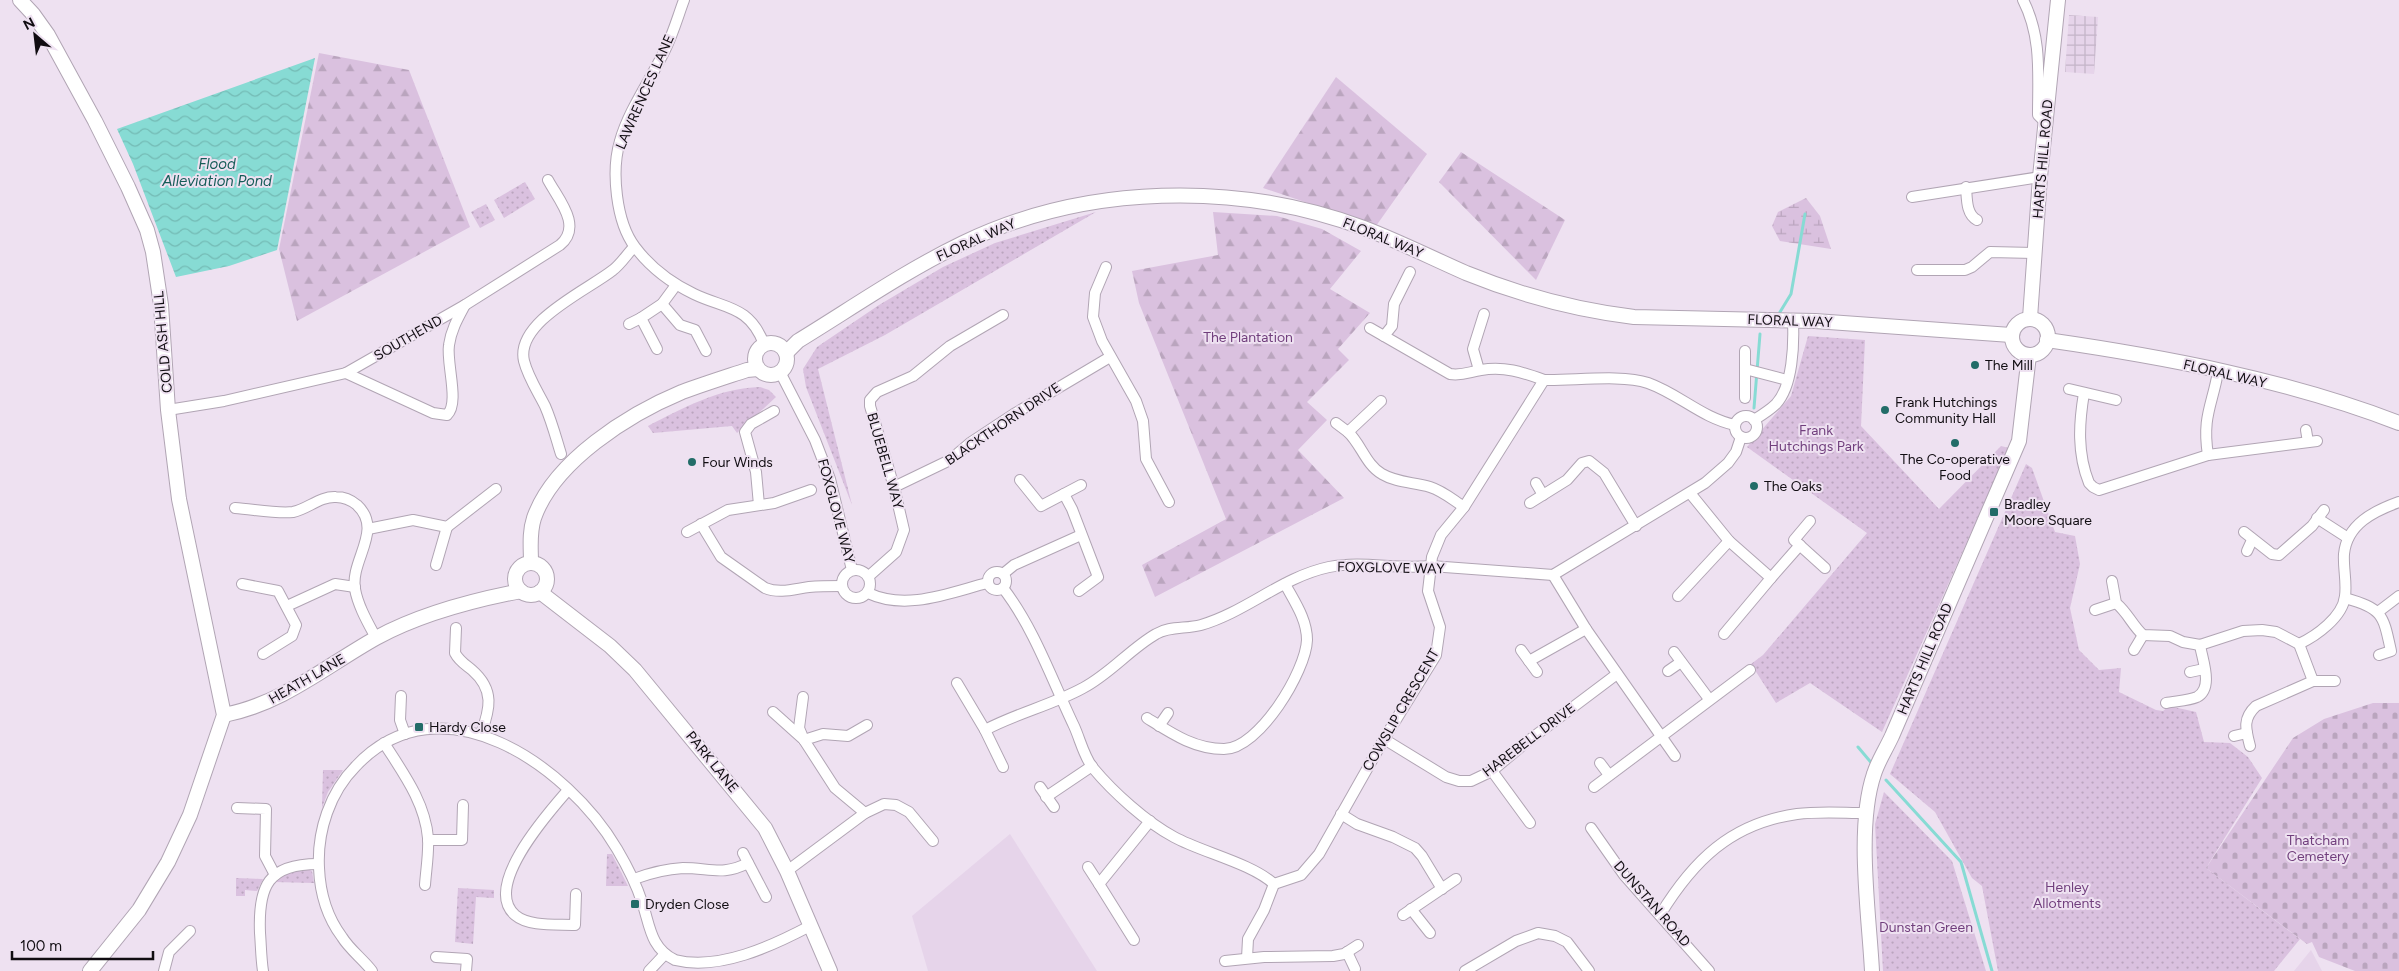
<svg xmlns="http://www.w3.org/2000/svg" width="2399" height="971" font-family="Figtree,sans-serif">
	<defs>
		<pattern id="industrial-grid" width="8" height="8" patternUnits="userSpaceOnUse" patternTransform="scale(1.25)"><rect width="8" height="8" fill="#e6d4ea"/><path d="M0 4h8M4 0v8" fill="none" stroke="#c4b5c8"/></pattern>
		<pattern id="green-dots" width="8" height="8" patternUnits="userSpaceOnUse" patternTransform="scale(1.25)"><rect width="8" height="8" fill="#dac1df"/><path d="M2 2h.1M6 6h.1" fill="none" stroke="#baa5be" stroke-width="1.8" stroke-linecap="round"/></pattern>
		<pattern id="forest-firs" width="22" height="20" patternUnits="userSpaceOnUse" patternTransform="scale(1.25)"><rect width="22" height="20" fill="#dac1df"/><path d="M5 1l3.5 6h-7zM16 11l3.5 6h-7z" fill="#baa5be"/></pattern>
		<pattern id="wetland-marsh" width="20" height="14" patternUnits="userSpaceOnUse" patternTransform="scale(1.25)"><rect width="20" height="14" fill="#dac1df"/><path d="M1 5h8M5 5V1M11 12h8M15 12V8" fill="none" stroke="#baa5be"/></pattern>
		<pattern id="cemetery-stones" width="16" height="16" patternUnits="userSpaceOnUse" patternTransform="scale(1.25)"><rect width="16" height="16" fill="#dac1df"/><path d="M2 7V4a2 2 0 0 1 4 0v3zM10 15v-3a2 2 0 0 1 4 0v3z" fill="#baa5be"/></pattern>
		<pattern id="water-waves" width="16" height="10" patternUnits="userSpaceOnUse" patternTransform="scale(1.25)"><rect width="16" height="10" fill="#87dbd4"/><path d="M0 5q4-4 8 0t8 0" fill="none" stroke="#74bbb5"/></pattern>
	</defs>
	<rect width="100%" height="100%" fill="#eee1f1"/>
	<g fill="#e6d4ea">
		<path d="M1010 834 1097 971H928L912 916Z"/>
		<path d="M2311 950 2322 971H2294Z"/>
	</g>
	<path fill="url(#industrial-grid)" d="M2069 15 2098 17 2094 74 2065 72Z"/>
	<g fill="url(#green-dots)">
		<path d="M525 182 535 199 504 218 494 200Z"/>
		<path d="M486 204 495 220 480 228 471 212Z"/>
		<path d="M1096 212 885 335 818 369 852 505 806 387 803 369 817 347 879 305 943 267 995 243Z"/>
		<path d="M1808 336 1865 340 1861 426 1939 509 2001 446 2009 448 1882 732 1810 683 1776 703 1751 664 1763 655 1867 533 1747 447 1791 396Z"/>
		<path d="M760 387 769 390 776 397 737 433 732 426 653 433 648 426C683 408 719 388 760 387Z"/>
		<path d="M2026 464 2032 468 2055 532 2075 536 2080 564 2070 608 2079 650 2099 670 2121 668 2119 692 2156 710 2163 711 2169 706 2196 712 2204 742 2230 743 2248 757 2262 778 2206 868 2300 939 2274 971H1998L1982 886 1972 878 1935 812 1890 774Z"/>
		<path d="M323 770H343L328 792 322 808Z"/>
		<path d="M1884 792 1952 861 1986 971H1883L1875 824Z"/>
		<path d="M607 854H612L628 886H606Z"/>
		<path d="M308 869 312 871 314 883 274 882 285 873Z"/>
		<path d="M236 878 263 879 257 891 245 890V896H236Z"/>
		<path d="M458 888 494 890V898L476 897 473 944 455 942Z"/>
	</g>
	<g fill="url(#forest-firs)">
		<path d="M319 53 409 70 470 227 297 321 279 249Z"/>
		<path d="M1336 77 1427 154 1376 226 1263 188Z"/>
		<path d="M1461 152 1565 220 1536 280 1439 182Z"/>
		<path d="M1213 212 1277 216 1322 229 1361 251 1330 289 1370 313 1338 349 1349 360 1307 402 1327 420 1298 450 1344 498 1155 597 1142 565 1226 519 1139 303 1132 271 1218 255Z"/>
	</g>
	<path fill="url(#wetland-marsh)" d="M1806 198 1820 216 1831 249 1780 241 1772 226 1778 212Z"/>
	<path fill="url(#cemetery-stones)" d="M2373 703H2399V971H2355L2319 957 2312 942 2307 944 2206 868 2293 738 2324 719Z"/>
	<path fill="url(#water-waves)" d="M315 58 277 250 229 266 176 277 133 164 117 129Z"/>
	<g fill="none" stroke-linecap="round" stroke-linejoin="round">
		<g stroke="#87dbd4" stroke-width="3">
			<path d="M1780 312 1791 294 1805 214"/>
			<path d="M1754 408 1760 334"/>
			<path d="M1858 747 1874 766"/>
			<path d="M1886 780 1961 862 1992 971"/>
		</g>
		<g stroke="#b1a5b4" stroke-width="12">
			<g id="street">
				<path d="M684 0C678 16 673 34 665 50 651 79 628 111 620 141 611 171 616 222 635 247 650 267 671 283 694 294 725 309 749 305 764 344"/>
				<path d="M2023 0C2042 37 2038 75 2038 115L2045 122"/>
				<path d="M1966 187C1967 199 1966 214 1977 220"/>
				<path d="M1912 197 2040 177"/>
				<path d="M1106 267 1095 293 1093 317 1102 341 1136 401 1143 421 1146 459 1169 502"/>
				<path d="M1917 270H1965L1972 267 1990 252 2035 253"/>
				<path d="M662 304 680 325 695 330 706 351"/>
				<path d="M629 324 641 318"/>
				<path d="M1370 328 1450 374C1462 376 1469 372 1481 370 1504 366 1522 372 1544 380"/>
				<path d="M1384 336 1392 326 1394 304 1410 272"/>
				<path d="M657 349 641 318 662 304 676 285"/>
				<path d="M1745 351V369L1787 380"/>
				<path d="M1745 369V398"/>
				<path d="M1479 370 1473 349 1484 314"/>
				<path d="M780 372 815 440 830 479 852 570"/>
				<path d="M346 373 433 413 447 415C460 403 446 363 449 345 451 330 458 318 465 305"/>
				<path d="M2069 389 2116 400"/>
				<path d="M2084 393C2079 423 2077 453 2089 483L2093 487 2099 490 2208 455 2317 441"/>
				<path d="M1381 401 1348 432C1361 444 1366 465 1382 474 1397 483 1414 482 1430 487 1443 491 1453 500 1464 507"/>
				<path d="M168 410 224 401 346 373 465 305 560 245C583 226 558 199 548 180"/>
				<circle cx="1746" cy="427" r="11"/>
				<path d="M1754 420C1762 415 1770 410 1776 404 1793 386 1794 344 1793 321"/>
				<path d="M1336 423 1348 432"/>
				<path d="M2306 430 2308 442"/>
				<path d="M561 454C556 438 552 422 545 406 538 392 528 377 524 361 515 322 588 290 613 270 621 264 627 254 634 247"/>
				<path d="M2208 455C2202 417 2212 406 2218 372"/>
				<path d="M1020 480 1041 506 1081 485"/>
				<path d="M1536 483 1543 495"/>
				<path d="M894 487 950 460 970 443 1014 414 1110 357"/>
				<path d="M1690 493 1729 541 1771 578 1800 545"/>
				<path d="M1064 494 1072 509 1098 577 1079 591"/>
				<path d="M1530 503 1567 480 1582 463 1589 461 1604 473 1636 526"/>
				<path d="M759 505 756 472 745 432 751 424 774 411"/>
				<path d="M235 508C252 509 277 514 293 512 308 509 320 496 336 497 344 497 351 500 357 505 384 530 350 560 355 589 358 606 368 623 376 638"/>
				<path d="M2317 518 2348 538"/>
				<path d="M1810 521 1794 540 1825 568"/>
				<path d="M701 524 721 557 765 588C780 594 794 589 809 587 820 586 831 586 842 586"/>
				<path d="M368 529 413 520 447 527 496 489"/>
				<path d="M687 532 728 510 774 503 811 490"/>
				<path d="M2244 532 2272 554 2279 555 2312 526 2324 510"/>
				<path d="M2247 551 2252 540"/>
				<path d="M436 565 447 527"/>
				<circle cx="856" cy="584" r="14"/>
				<circle cx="997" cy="581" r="9"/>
				<path d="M1003 574 1014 565 1081 535"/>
				<path d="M1553 575 1586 629 1675 756"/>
				<path d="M869 576 896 552 904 530 894 487 870 406V400L877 392 913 376 950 346 1003 315"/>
				<path d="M2112 581 2116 603C2128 613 2132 625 2143 635L2170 636 2183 642 2200 645 2243 631 2262 630 2276 632 2299 644C2316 636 2343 617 2345 596 2347 582 2343 568 2344 554 2347 524 2374 511 2399 502"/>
				<path d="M242 584 278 591 296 625 292 636 263 654"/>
				<path d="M1003 588C1034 628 1052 680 1074 726 1080 739 1084 757 1093 768 1113 792 1146 822 1174 837 1201 852 1251 863 1274 884"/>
				<path d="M868 593C906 611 949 593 987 583"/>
				<path d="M1678 596 1729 541"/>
				<path d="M2345 598C2383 609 2383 614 2391 651L2379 655"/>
				<path d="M287 606 335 584 355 587"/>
				<path d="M2095 610 2116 603"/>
				<path d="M2378 612 2399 596"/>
				<path d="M456 628 455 653C459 661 466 665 472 670 495 690 490 709 481 734"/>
				<path d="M1724 634 1771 578"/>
				<path d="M2299 644 2313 681"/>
				<path d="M1521 650 1537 672"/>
				<path d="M2134 650 2143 635"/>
				<path d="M1674 652 1709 699"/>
				<path d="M1529 661 1586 629"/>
				<path d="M1668 671 1681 662"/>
				<path d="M2190 672 2204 669"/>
				<path d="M957 683 985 730C1017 713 1052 705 1083 688 1110 674 1130 649 1156 634 1169 626 1186 629 1201 625 1246 612 1282 577 1329 567 1363 560 1397 570 1431 566L1553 575 1705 483 1728 463 1736 452 1741 437"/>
				<path d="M401 696 400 720 405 734"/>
				<path d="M803 697 799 728 804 740"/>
				<path d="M2166 703C2175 701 2188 701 2197 697 2214 688 2202 659 2200 645"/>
				<path d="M773 712 802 738"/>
				<path d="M1147 718C1171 733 1194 749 1224 749 1259 749 1306 671 1307 640 1307 619 1294 601 1285 584"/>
				<path d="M1159 726 1168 713"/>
				<path d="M985 730 1003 767"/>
				<path d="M2234 736 2247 733"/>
				<path d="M1384 739 1446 777 1459 781H1471L1492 771 1524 744 1617 674"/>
				<path d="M384 743C403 773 425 802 428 838 429 853 426 870 425 885"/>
				<path d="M2250 746C2246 730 2242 719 2256 706L2313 681H2335"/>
				<path d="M1600 763 1609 775"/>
				<path d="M1492 771 1530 823"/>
				<path d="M1040 787 1054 807"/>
				<path d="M1594 787 1750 670"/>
				<path d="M568 790C549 812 482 886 515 915 529 927 557 924 575 925L576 894"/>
				<path d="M1046 797 1092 766"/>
				<path d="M237 808 266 809 265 856 275 875"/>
				<path d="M865 813 835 788 804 740 823 734 848 736 867 725"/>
				<path d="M1341 814 1357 824 1393 837 1415 848 1422 856 1442 889"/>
				<path d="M1591 828 1624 875 1709 971"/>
				<path d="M428 840H462L463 805"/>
				<path d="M743 853 766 897"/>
				<path d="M1088 867 1099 884"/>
				<path d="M787 871 865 813 884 804 896 805 909 812 933 841"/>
				<path d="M634 879C650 873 665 869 683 868 710 868 723 876 748 863"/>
				<path d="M1274 884 1301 875 1319 854 1384 739 1436 655 1440 627 1428 591 1432 557 1441 535 1464 507 1544 380C1572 381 1622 374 1648 383 1679 394 1702 418 1735 425"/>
				<path d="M1411 909 1430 933"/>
				<path d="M1403 915 1456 879"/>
				<path d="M1660 915C1693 861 1731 823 1797 814 1819 811 1843 813 1866 813"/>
				<path d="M1134 940 1099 884 1150 821"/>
				<path d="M1347 952 1355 969"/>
				<path d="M436 957 467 959 466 971"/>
				<path d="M1247 958 1248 939 1264 910 1274 884"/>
				<path d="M1225 961 1264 957 1333 956 1344 954 1358 945"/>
				<path d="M164 971 169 952 190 931"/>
				<path d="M263 971C261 958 261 945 260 933 258 886 268 864 318 864"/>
				<path d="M372 971C363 959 350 950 342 937 327 917 320 892 319 868 317 831 330 792 356 766 441 676 568 766 617 849 627 866 636 883 642 902 650 925 650 948 675 960 719 971 772 946 810 926"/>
				<path d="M649 971 665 954"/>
				<path d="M1465 971 1516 941 1538 933 1555 936 1567 942 1589 971"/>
			</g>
		</g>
		<g stroke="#b1a5b4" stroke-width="16">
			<g id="secondary">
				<path d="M20 0 33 14 48 35 95 121 128 187 147 230 153 252 161 305 168 410 179 499 224 715 190 815 168 862 139 910 90 971"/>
				<path d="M2030 318 2040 177 2058 0"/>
				<circle cx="2030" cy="337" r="18"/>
				<path d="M2047 340C2165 357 2288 380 2399 423"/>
				<circle cx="771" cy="359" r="16"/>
				<path d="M786 353 798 341C852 308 905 271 963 243 1085 184 1237 181 1364 228 1398 241 1432 258 1466 273 1520 295 1576 310 1634 317L1815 321 2011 335"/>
				<path d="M531 563C531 548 529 533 534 518 554 461 629 414 682 392 704 384 726 377 747 370L758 369"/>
				<circle cx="531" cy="579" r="16"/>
				<path d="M540 592 610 646 635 670 765 828 787 871 830 971"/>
				<path d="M224 715C282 704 326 666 376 638 418 615 474 600 521 591"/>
				<path d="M1872 971C1869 914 1856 827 1874 774 1878 761 1886 749 1892 736L2019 441 2029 355"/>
			</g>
		</g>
		<use href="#street" stroke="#fff" stroke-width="10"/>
		<use href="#secondary" stroke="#fff" stroke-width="14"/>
	</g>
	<g fill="#226c68" stroke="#eee1f1" stroke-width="2">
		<circle cx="1975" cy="365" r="5"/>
		<circle cx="1885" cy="410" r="5"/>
		<circle cx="1955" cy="443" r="5"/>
		<circle cx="692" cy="462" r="5"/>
		<circle cx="1754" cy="486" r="5"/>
		<rect x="1989" y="507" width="10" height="10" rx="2.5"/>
		<rect x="414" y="722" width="10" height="10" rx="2.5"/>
		<rect x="630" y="899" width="10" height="10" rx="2.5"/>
	</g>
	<g text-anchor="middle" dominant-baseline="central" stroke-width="4" stroke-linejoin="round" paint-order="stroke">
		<g font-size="14" fill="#110d12" stroke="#eee1f1">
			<text transform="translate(645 92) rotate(-66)">LAWRENCES LANE</text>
			<text transform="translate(2043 159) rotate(-85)">HARTS HILL ROAD</text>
			<text transform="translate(1383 238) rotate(22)">FLORAL WAY</text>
			<text transform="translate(976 240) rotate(-24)">FLORAL WAY</text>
			<text transform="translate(1790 321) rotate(2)">FLORAL WAY</text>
			<text transform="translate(408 338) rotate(-30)">SOUTHEND</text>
			<text transform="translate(163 342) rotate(-95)">COLD ASH HILL</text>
			<text transform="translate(2225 374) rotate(13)">FLORAL WAY</text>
			<text transform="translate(1003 424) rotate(-34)">BLACKTHORN DRIVE</text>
			<text transform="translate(885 461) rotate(74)">BLUEBELL WAY</text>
			<text transform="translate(836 511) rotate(75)">FOXGLOVE WAY</text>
			<text transform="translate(1391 568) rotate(1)">FOXGLOVE WAY</text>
			<text transform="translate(1925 659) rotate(-67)">HARTS HILL ROAD</text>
			<text transform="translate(307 679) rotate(-30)">HEATH LANE</text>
			<text transform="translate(1401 710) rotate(-60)">COWSLIP CRESCENT</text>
			<text transform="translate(1529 740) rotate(-37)">HAREBELL DRIVE</text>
			<text transform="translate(712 762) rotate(51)">PARK LANE</text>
			<text transform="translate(1652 904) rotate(49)">DUNSTAN ROAD</text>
		</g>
		<g font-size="14" fill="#713f7d" stroke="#eee1f1">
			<text x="1248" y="337">The Plantation</text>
			<text x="1816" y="430">Frank<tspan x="1816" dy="16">Hutchings Park</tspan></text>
			<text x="2318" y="840">Thatcham<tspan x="2318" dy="16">Cemetery</tspan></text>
			<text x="2067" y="887">Henley<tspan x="2067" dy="16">Allotments</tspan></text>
			<text x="1926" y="927">Dunstan Green</text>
		</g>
		<g font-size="14" fill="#110d12" stroke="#eee1f1" text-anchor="start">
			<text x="1985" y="365">The Mill</text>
			<text x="1895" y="402">Frank Hutchings<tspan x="1895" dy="16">Community Hall</tspan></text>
			<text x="1955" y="459" text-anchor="middle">The Co-operative<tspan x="1955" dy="16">Food</tspan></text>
			<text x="702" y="462">Four Winds</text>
			<text x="1764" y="486">The Oaks</text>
			<text x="2004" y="504">Bradley<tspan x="2004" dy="16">Moore Square</tspan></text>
			<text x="429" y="727">Hardy Close</text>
			<text x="645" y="904">Dryden Close</text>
		</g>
		<g font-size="15" font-style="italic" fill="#155c58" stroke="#eee1f1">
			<text x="217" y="164">Flood<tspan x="217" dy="17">Alleviation Pond</tspan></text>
		</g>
	</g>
	<g transform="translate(35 35) rotate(332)" stroke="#eee1f1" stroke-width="4" paint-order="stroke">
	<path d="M0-4L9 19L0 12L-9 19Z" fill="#110d12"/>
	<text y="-8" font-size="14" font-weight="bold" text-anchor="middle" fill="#110d12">N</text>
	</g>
	<path d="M12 951v8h141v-8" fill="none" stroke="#110d12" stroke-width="2.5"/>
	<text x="20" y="951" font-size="15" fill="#110d12" stroke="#eee1f1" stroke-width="4" paint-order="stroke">100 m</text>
</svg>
